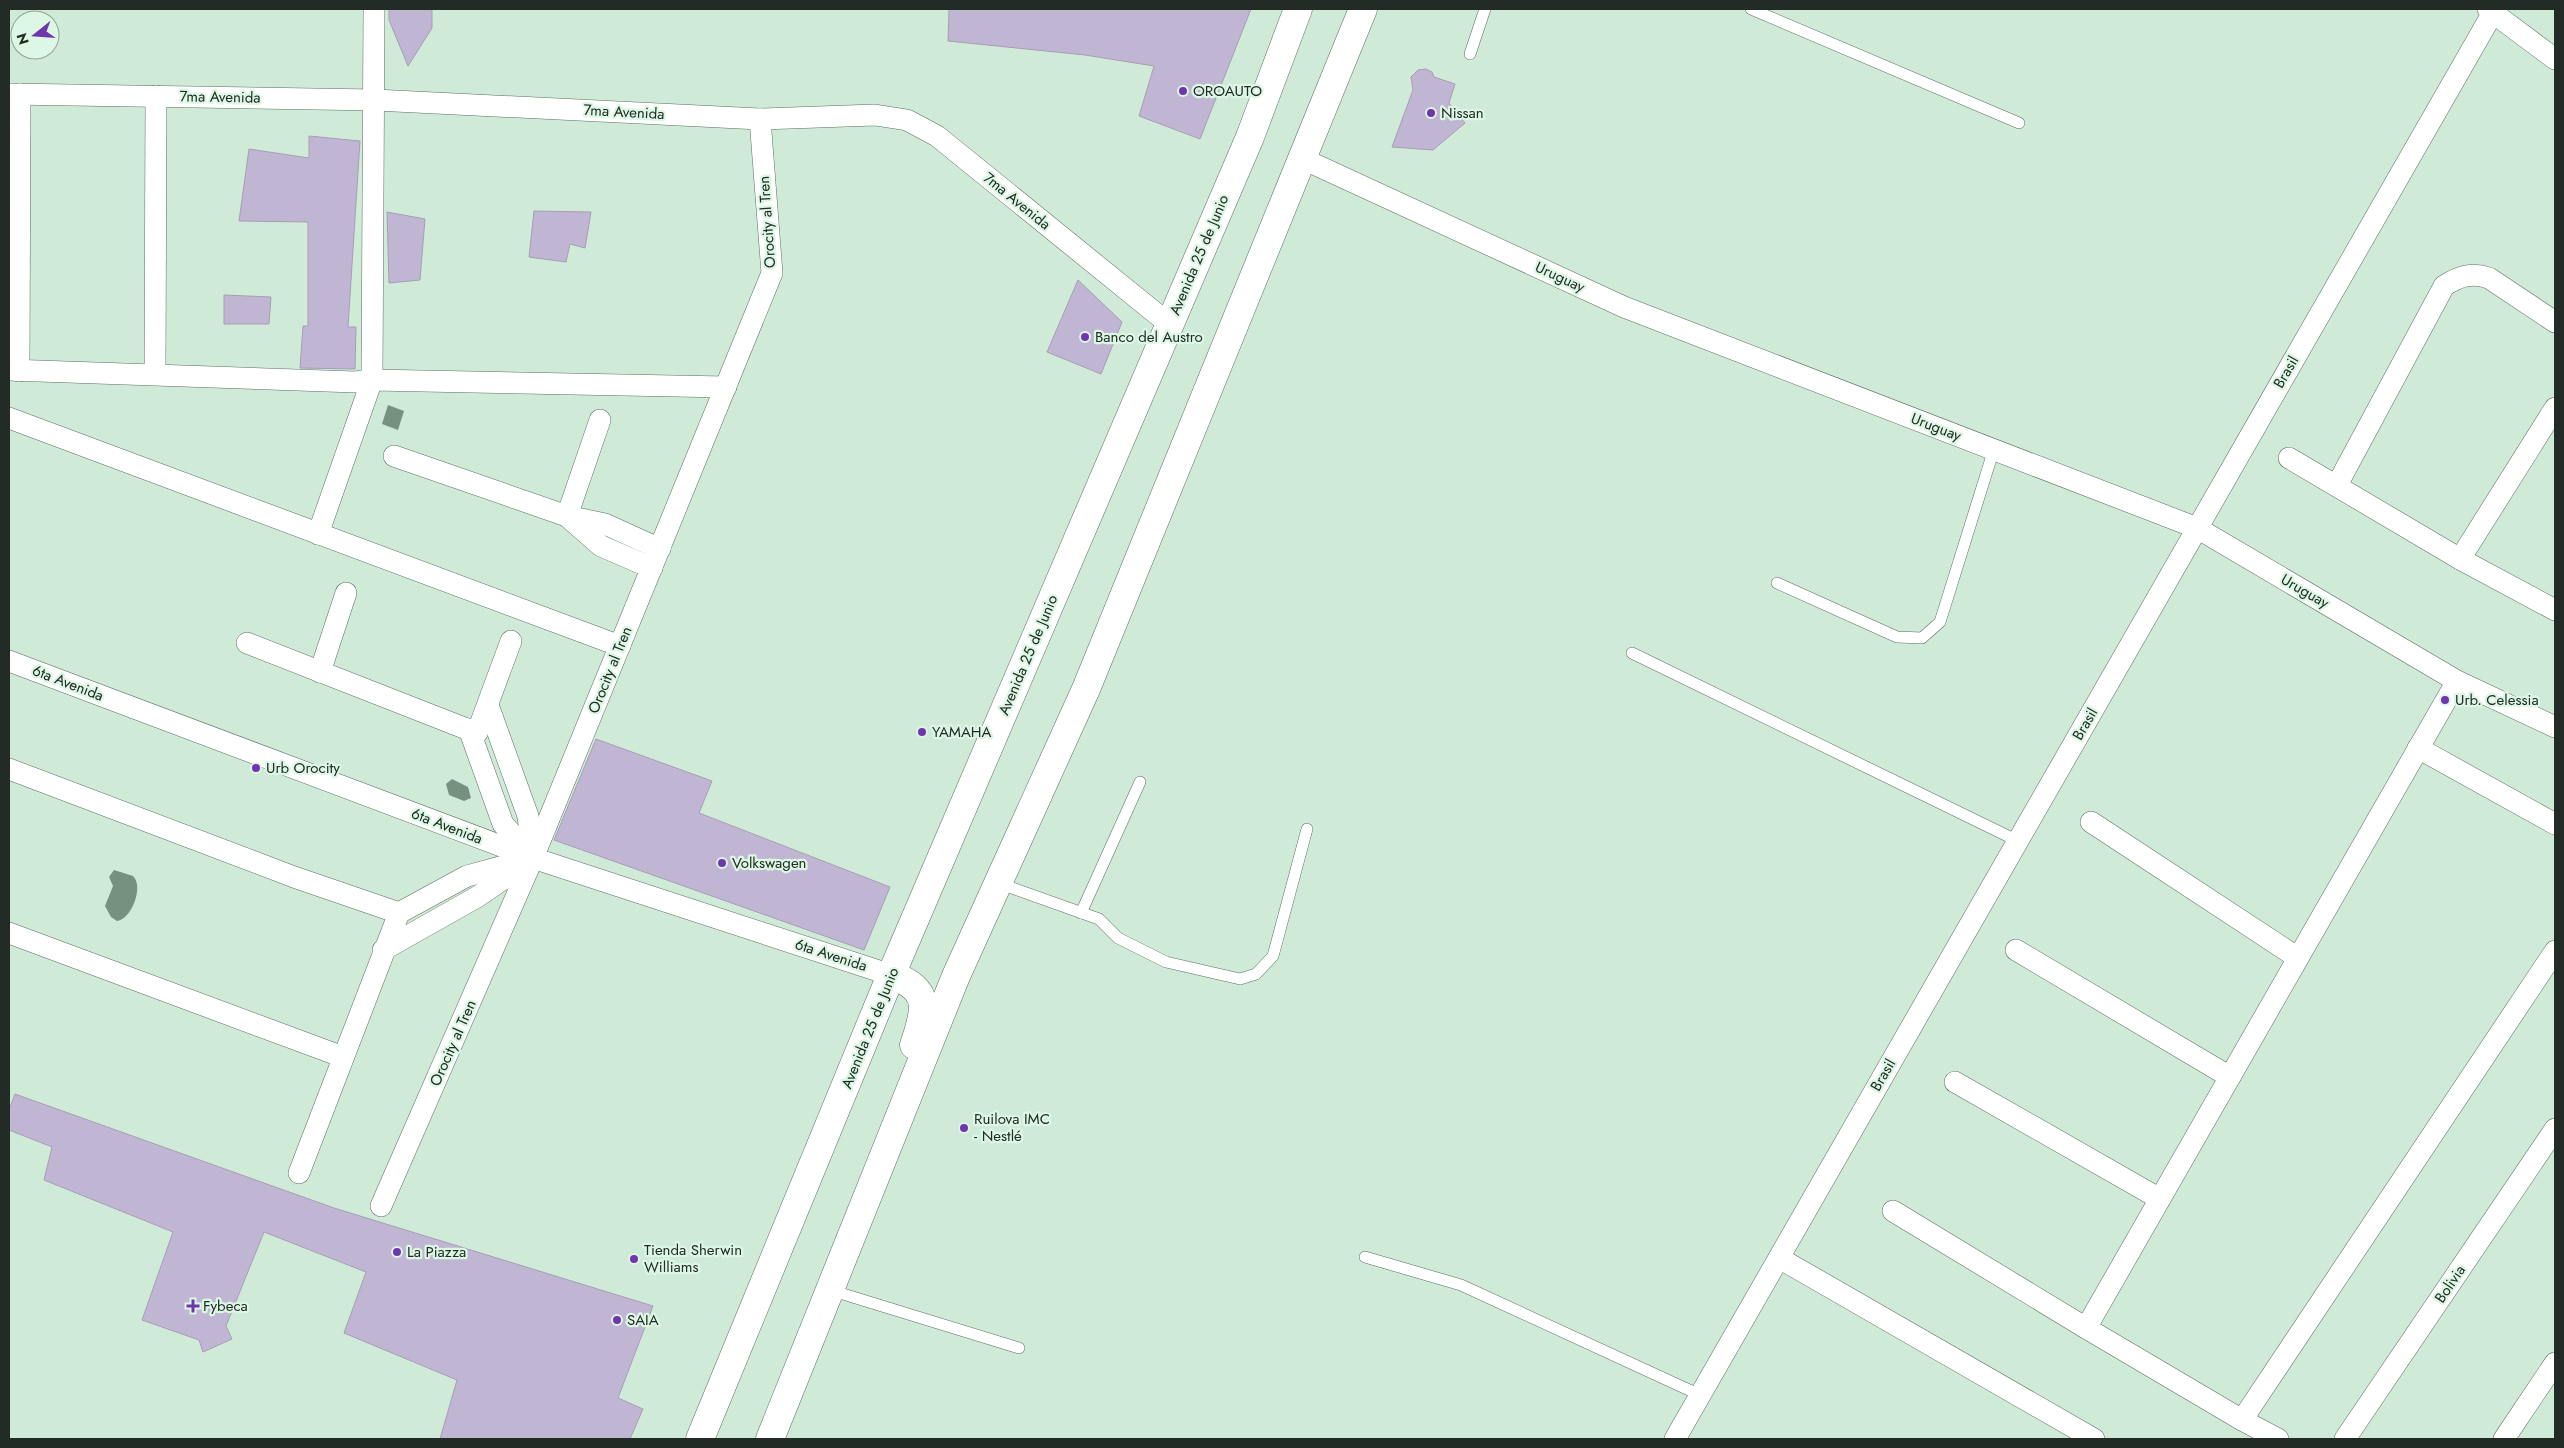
<svg xmlns="http://www.w3.org/2000/svg" width="2564" height="1448" font-family="Jost,sans-serif">
	<rect width="100%" height="100%" fill="#d0ead8"/>
	<g fill="#76917e">
		<path d="M388 405 404 411 398 430 382 424Z"/>
		<path d="M452 779 468 787 471 798 464 801 449 795 446 784Z"/>
		<path d="M114 870 133 876C144 886 132 919 117 921L111 917 105 906 113 886 109 877Z"/>
	</g>
	<g fill="#c0b6d3" stroke="#a69db5">
		<path d="M389 9H432V28L408 66 389 20Z"/>
		<path d="M949 9H1251L1200 139 1139 116 1154 66 1085 55 948 41Z"/>
		<path d="M1426 69 1432 72 1434 77 1455 84 1449 103 1465 123 1433 150 1392 147 1413 90 1411 77 1418 70Z"/>
		<path d="M309 136 360 141 348 327H356L355 369 300 368 303 326H308V222L239 221 249 149 309 158Z"/>
		<path d="M534 211 591 212 585 248 570 244 566 262 529 257Z"/>
		<path d="M387 212 425 219 420 280 389 283Z"/>
		<path d="M1078 280 1122 322 1101 374 1047 352Z"/>
		<path d="M224 295 271 297 269 324H224Z"/>
		<path d="M596 739 712 781 699 813 890 887 864 950 554 840Z"/>
		<path d="M15 1094 334 1208 653 1306 618 1398 643 1409 630 1439H440L457 1380 344 1333 366 1272 264 1232 226 1326 232 1339 203 1352 199 1340 142 1320 173 1232 44 1180 52 1147 9 1130V1110Z"/>
	</g>
	<g fill="none" stroke-linecap="round" stroke-linejoin="round">
		<g stroke="#5a7061" stroke-width="12">
			<g id="service">
				<path d="M1751 9 2019 123"/>
				<path d="M1470 54 1485 9"/>
				<path d="M1777 583 1897 637 1922 638 1940 622 1994 449"/>
				<path d="M1632 653 2018 841"/>
				<path d="M998 883 1099 919 1118 938 1166 962 1240 979 1256 974 1273 956 1307 829"/>
				<path d="M1081 913 1140 782"/>
				<path d="M1365 1257 1461 1285 1700 1395"/>
				<path d="M830 1290 1019 1348"/>
			</g>
		</g>
		<g stroke="#5a7061" stroke-width="22">
			<g id="minor">
				<path d="M2488 9 2555 59"/>
				<path d="M9 94 375 100 760 119 875 115 907 120 937 136 1169 324"/>
				<path d="M1301 158 1624 307 2197 528 2457 681 2555 727"/>
				<path d="M9 370 355 382 372 380 726 387"/>
				<path d="M19 371 20 94"/>
				<path d="M155 374 156 96"/>
				<path d="M9 418 620 646"/>
				<path d="M394 456 567 516 605 524 660 549"/>
				<path d="M2289 458 2460 559 2555 610"/>
				<path d="M2337 485 2444 286C2459 276 2472 272 2489 278L2555 322"/>
				<path d="M567 516 600 420"/>
				<path d="M569 518 601 546 652 568"/>
				<path d="M318 534 372 380 374 9"/>
				<path d="M2460 559 2555 408"/>
				<path d="M247 643 477 733 511 641"/>
				<path d="M9 661 533 858 891 975"/>
				<path d="M320 672 346 593"/>
				<path d="M488 705 528 816 533 858"/>
				<path d="M469 729 503 824 530 854"/>
				<path d="M2418 748 2555 824"/>
				<path d="M9 769 294 877 399 913"/>
				<path d="M2091 822 2298 958"/>
				<path d="M9 933 343 1057"/>
				<path d="M383 950 477 897 521 867"/>
				<path d="M2016 950 2230 1077"/>
				<path d="M1955 1082 2160 1199"/>
				<path d="M299 1173 399 913 467 876 533 858"/>
				<path d="M381 1206 533 858 772 273 760 119"/>
				<path d="M1893 1211 2086 1328 2242 1420 2555 951"/>
				<path d="M1779 1258 2094 1439"/>
				<path d="M2086 1328 2457 681"/>
				<path d="M2242 1420 2278 1439"/>
				<path d="M1675 1439 2495 9"/>
				<path d="M2345 1439 2555 1129"/>
				<path d="M2504 1439 2555 1363"/>
			</g>
		</g>
		<g stroke="#5a7061" stroke-width="29">
			<g id="primary">
				<path d="M891 975C932 989 926 1010 914 1045"/>
				<path d="M700 1439 891 975 1250 137 1298 9"/>
				<path d="M770 1439 956 976 1086 689 1363 9"/>
			</g>
		</g>
		<use href="#service" stroke="#fff" stroke-width="11"/>
		<use href="#minor" stroke="#fff" stroke-width="21"/>
		<use href="#primary" stroke="#fff" stroke-width="28"/>
	</g>
	<g fill="#6f36ad" stroke="#ddf7e5" stroke-width="2">
		<circle cx="1183" cy="91" r="5"/>
		<circle cx="1431" cy="113" r="5"/>
		<circle cx="1085" cy="337" r="5"/>
		<circle cx="2445" cy="700" r="5"/>
		<circle cx="922" cy="732" r="5"/>
		<circle cx="256" cy="768" r="5"/>
		<circle cx="722" cy="863" r="5"/>
		<circle cx="964" cy="1128" r="5"/>
		<circle cx="397" cy="1252" r="5"/>
		<circle cx="634" cy="1259" r="5"/>
		<path d="M190.5 1298.5h5v5h5v5h-5v5h-5v-5h-5v-5h5z"/>
		<circle cx="617" cy="1320" r="5"/>
	</g>
	<g text-anchor="middle" dominant-baseline="central" stroke-width="4.5" stroke-linejoin="round" paint-order="stroke">
		<g font-size="15" fill="#222b25" stroke="#ddf7e5" text-anchor="start">
			<text x="1193" y="91">OROAUTO</text>
			<text x="1441" y="113">Nissan</text>
			<text x="1095" y="337">Banco del Austro</text>
			<text x="2455" y="700">Urb. Celessia</text>
			<text x="932" y="732">YAMAHA</text>
			<text x="266" y="768">Urb Orocity</text>
			<text x="732" y="863">Volkswagen</text>
			<text x="974" y="1119">Ruilova IMC<tspan x="974" dy="17">- Nestlé</tspan></text>
			<text x="644" y="1250">Tienda Sherwin<tspan x="644" dy="17">Williams</tspan></text>
			<text x="407" y="1252">La Piazza</text>
			<text x="203" y="1306">Fybeca</text>
			<text x="627" y="1320">SAIA</text>
		</g>
		<g font-size="15" fill="#222b25" stroke="#ddf7e5">
			<text transform="translate(220 97) rotate(1)">7ma Avenida</text>
			<text transform="translate(624 112) rotate(3)">7ma Avenida</text>
			<text transform="translate(1017 201) rotate(39)">7ma Avenida</text>
			<text transform="translate(767 222) rotate(-94)">Orocity al Tren</text>
			<text transform="translate(1199 255) rotate(-67)">Avenida 25 de Junio</text>
			<text transform="translate(1560 277) rotate(25)">Uruguay</text>
			<text transform="translate(2286 372) rotate(-60)">Brasil</text>
			<text transform="translate(1936 427) rotate(21)">Uruguay</text>
			<text transform="translate(2305 591) rotate(30)">Uruguay</text>
			<text transform="translate(1028 655) rotate(-67)">Avenida 25 de Junio</text>
			<text transform="translate(610 670) rotate(-68)">Orocity al Tren</text>
			<text transform="translate(68 683) rotate(21)">6ta Avenida</text>
			<text transform="translate(2085 724) rotate(-60)">Brasil</text>
			<text transform="translate(447 826) rotate(21)">6ta Avenida</text>
			<text transform="translate(831 955) rotate(18)">6ta Avenida</text>
			<text transform="translate(870 1028) rotate(-68)">Avenida 25 de Junio</text>
			<text transform="translate(453 1043) rotate(-66)">Orocity al Tren</text>
			<text transform="translate(1883 1075) rotate(-60)">Brasil</text>
			<text transform="translate(2450 1284) rotate(-56)">Bolivia</text>
		</g>
	</g>
	<rect width="2564" height="1448" fill="none" stroke="#222b25" stroke-width="20"/>
	<g transform="translate(35 35) rotate(253)"><circle r="24" fill="#ddf7e5" stroke="#92a598"/>
	<path d="M0-4L9 19L0 12L-9 19Z" fill="#6f36ad"/>
	<text y="-8" font-size="14" font-weight="bold" text-anchor="middle" fill="#222b25">N</text>
	</g>
</svg>
